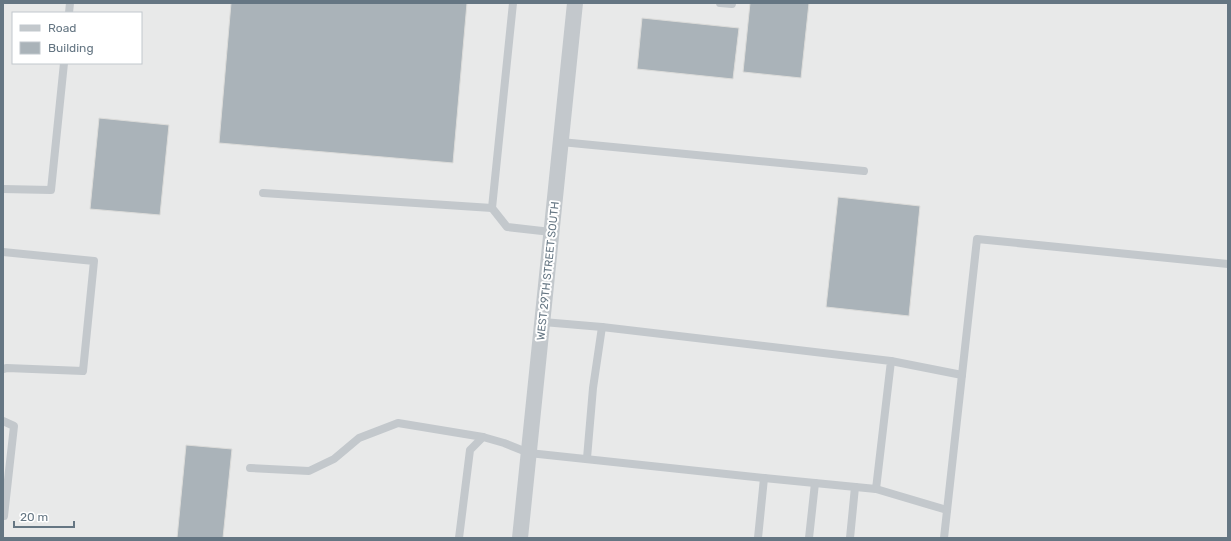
<svg xmlns="http://www.w3.org/2000/svg" width="1231" height="541" font-family="Rubik,sans-serif">
	<rect width="100%" height="100%" fill="#fafaf8"/>
	<path fill="#e8e9e9" fill-rule="evenodd" d="M3 3H1228V538H3ZM13 13H141V63H13Z"/>
	<g fill="#aab3b9" stroke="#dcdcda">
		<path d="M231 3H467L453 163 219 143Z"/>
		<path d="M750 3H809L801 78 743 72Z"/>
		<path d="M642 18 739 28 733 79 637 69Z"/>
		<path d="M99 118 169 125 160 215 90 209Z"/>
		<path d="M838 197 920 206 909 316 826 307Z"/>
		<path d="M186 445 232 449 223 538H177Z"/>
	</g>
	<g fill="none" stroke-linecap="round" stroke-linejoin="round">
		<g stroke="#c3c8cc" stroke-width="8">
			<path d="M513 3 492 208 507 227 551 232"/>
			<path d="M720 3 732 4"/>
			<path d="M69 13 70 3"/>
			<path d="M561 142 864 171"/>
			<path d="M3 189 51 190 64 63"/>
			<path d="M263 193 492 208"/>
			<path d="M3 252 94 261 83 371 7 368 3 369"/>
			<path d="M891 361 962 375"/>
			<path d="M3 421 14 426 4 516"/>
			<path d="M587 458 593 388 602 327"/>
			<path d="M250 468 309 471 334 459 359 438 398 423 483 437"/>
			<path d="M876 489 947 510"/>
			<path d="M459 538 470 450 483 437 504 443 529 453 764 478 876 489 891 361 602 327 543 322"/>
			<path d="M758 538 764 478"/>
			<path d="M809 538 815 483"/>
			<path d="M850 538 855 487"/>
			<path d="M944 538 977 239 1228 264"/>
		</g>
		<path stroke="#c3c8cc" stroke-width="16" d="M520 538 575 3"/>
	</g>
	<g text-anchor="middle" dominant-baseline="central" stroke-width="4" stroke-linejoin="round" paint-order="stroke">
		<g font-size="11" fill="#657683" stroke="#fff">
			<text transform="translate(548 271) rotate(-84)">WEST 29TH STREET SOUTH</text>
		</g>
	</g>
	<rect width="1231" height="541" fill="none" stroke="#657683" stroke-width="8"/>
	<rect x="12" y="12" width="130" height="52" fill="#ffffff" stroke="#c1c8cd"/>
	<rect x="20" y="25" width="20" height="6" fill="#c3c8cc" stroke="#c1c8cd"/>
	<text x="48" y="32" font-size="12" fill="#657683">Road</text>
	<rect x="20" y="42" width="20" height="12" fill="#aab3b9" stroke="#c1c8cd"/>
	<text x="48" y="52" font-size="12" fill="#657683">Building</text>
	<path d="M14 521v6h60v-6" fill="none" stroke="#657683" stroke-width="2"/>
	<text x="20" y="521" font-size="12" fill="#657683" stroke="#ffffff" stroke-width="3" paint-order="stroke">20 m</text>
</svg>
